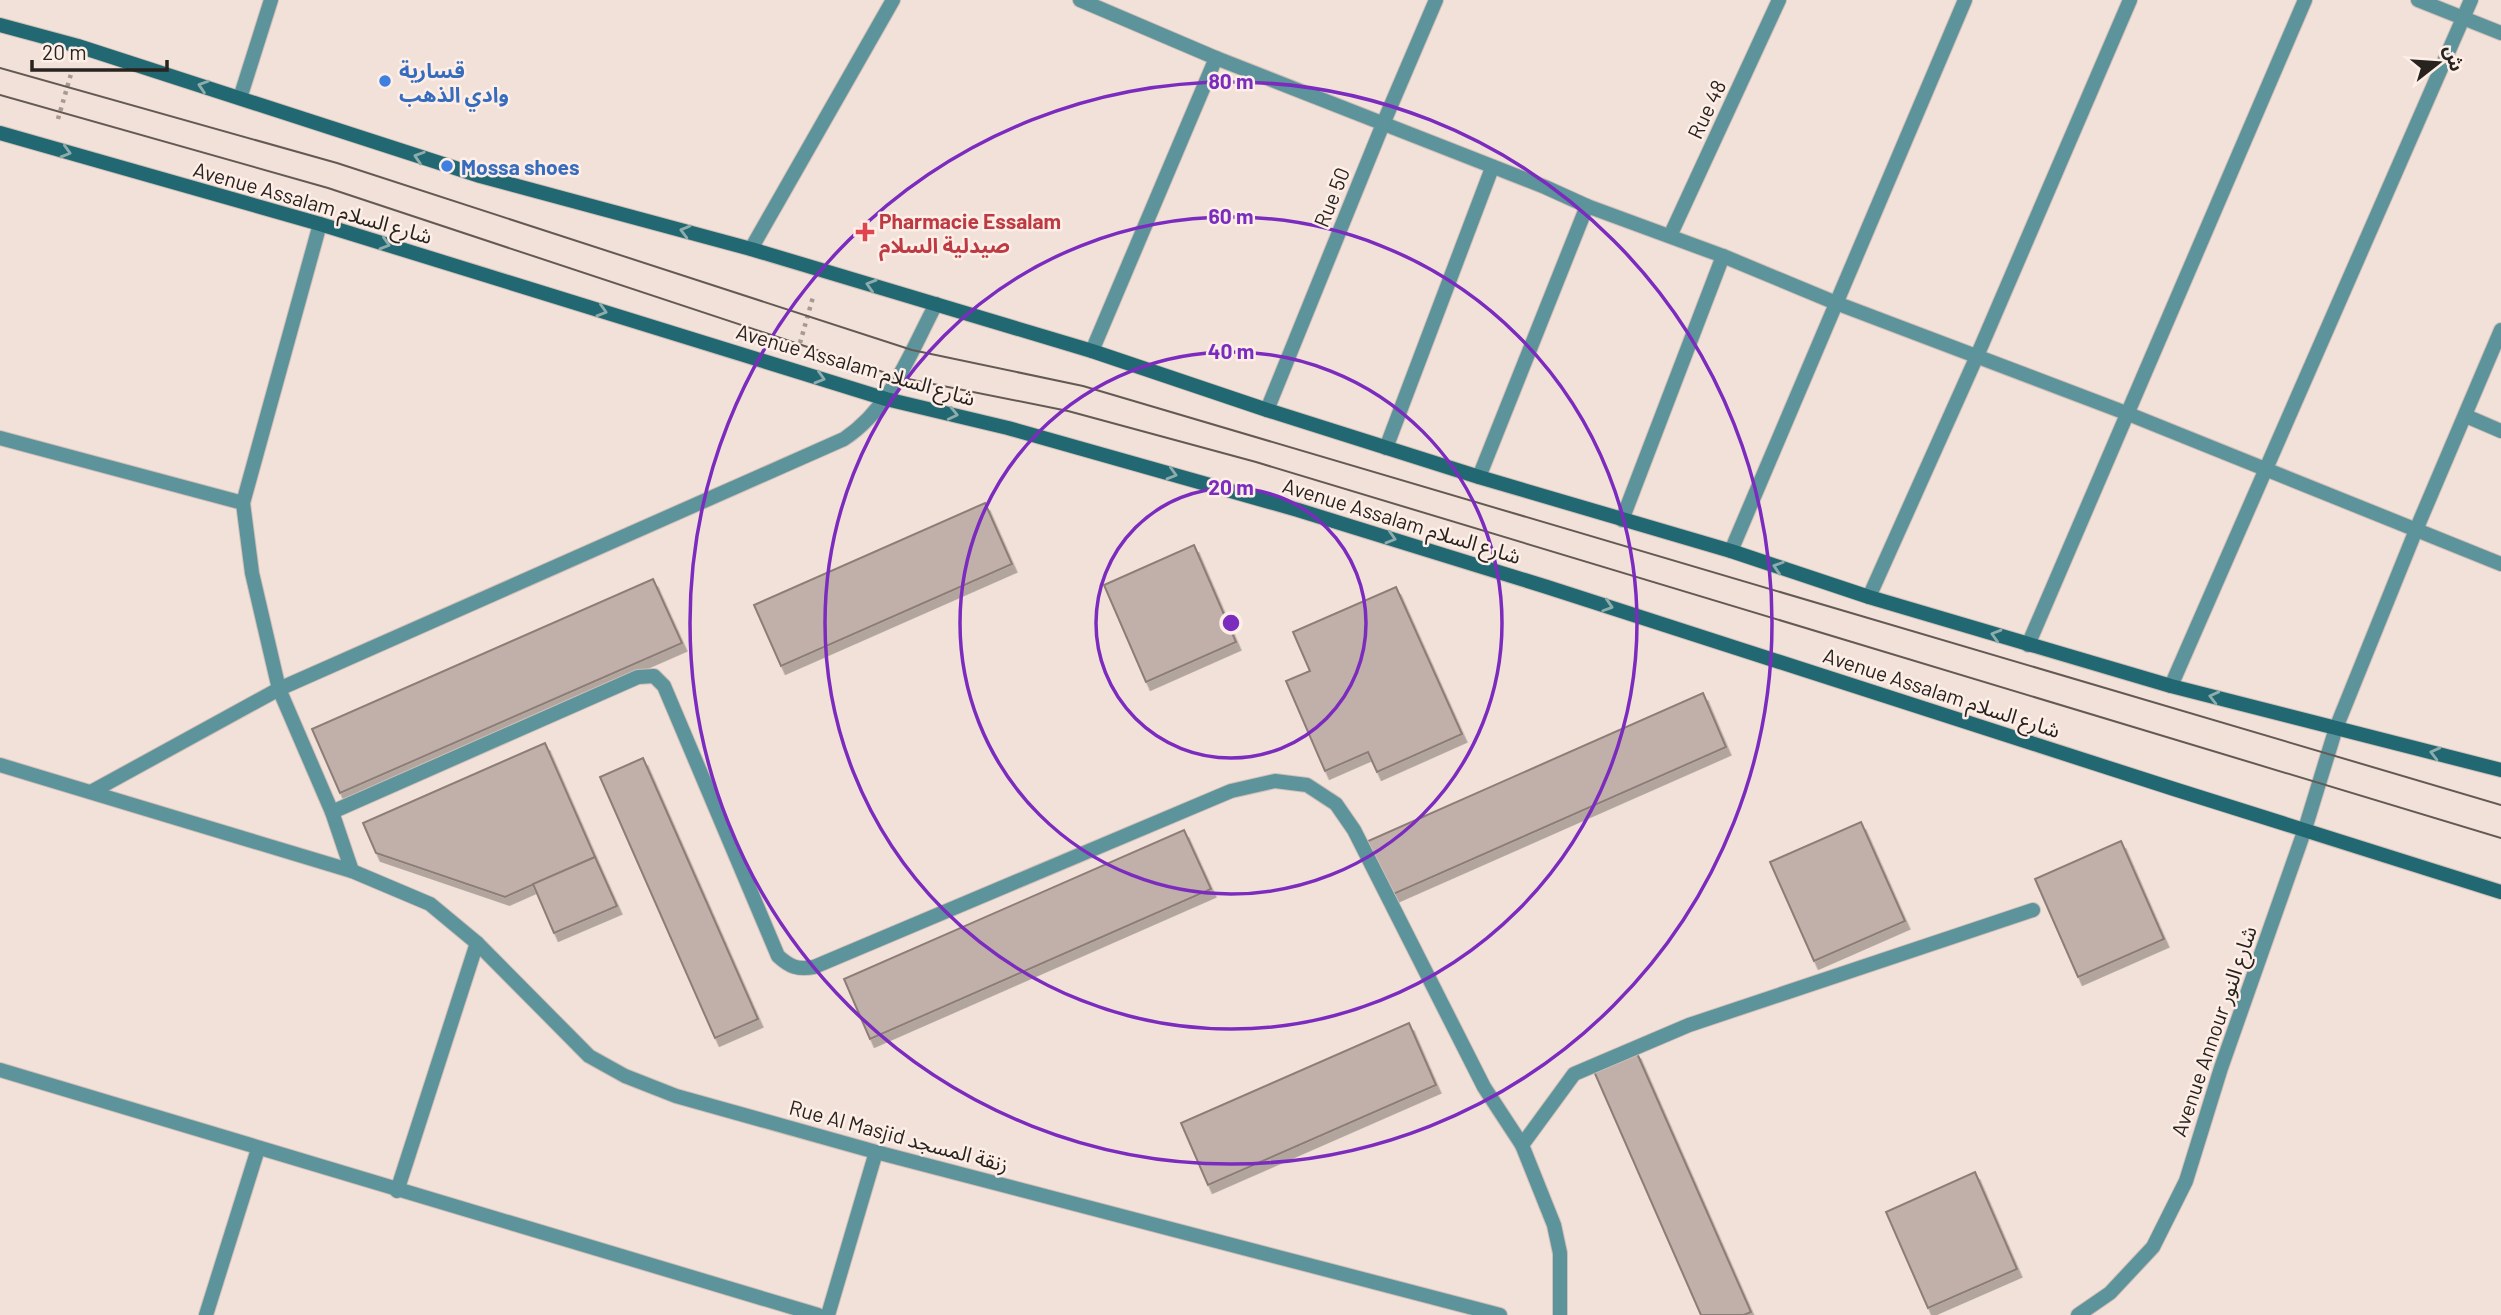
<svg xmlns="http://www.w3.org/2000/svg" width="2501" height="1315" font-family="Barlow,'Noto Sans Arabic',sans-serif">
	<defs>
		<filter id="shadow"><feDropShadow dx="4.5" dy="8" stdDeviation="0" flood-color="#0004"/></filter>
	</defs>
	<rect width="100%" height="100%" fill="#f2e1d8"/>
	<g fill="#c1b0a9" stroke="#8d7d77" stroke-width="2" filter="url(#shadow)">
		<path d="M985 503 1012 564 781 666 754 605Z"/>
		<path d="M1194 545 1236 642 1146 682 1104 585Z"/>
		<path d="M653 579 682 643 340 793 312 729Z"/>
		<path d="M1396 587 1462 734 1377 772 1368 752 1325 771 1286 681 1310 671 1293 632Z"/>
		<path d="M1703 693 1726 747 1389 896 1366 842Z"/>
		<path d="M545 743 595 857 505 897 376 853 363 823Z"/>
		<path d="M643 758 758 1019 715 1038 600 777Z"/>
		<path d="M1861 822 1905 921 1814 961 1770 862Z"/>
		<path d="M1184 830 1211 889 870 1039 844 979Z"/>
		<path d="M2121 841 2164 939 2078 977 2035 879Z"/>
		<path d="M595 857 617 906 554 933 533 884Z"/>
		<path d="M1409 1023 1436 1085 1208 1185 1181 1123Z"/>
		<path d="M1636 1051 1751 1312 1744 1315H1701L1593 1069Z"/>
		<path d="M1975 1172 2017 1269 1928 1308 1886 1212Z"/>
	</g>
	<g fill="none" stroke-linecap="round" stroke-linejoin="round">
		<g stroke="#cebfb7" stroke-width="16">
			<g id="service">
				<path d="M279 689 332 812 352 871"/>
				<path d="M332 812 638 677 654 676 664 686 778 956C790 967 798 970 814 967L1231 791 1275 781 1307 785 1336 804 1354 830 1484 1087 1522 1145"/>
				<path d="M1560 1315V1253L1554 1225 1522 1145 1574 1074 1689 1025 2033 910"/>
			</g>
		</g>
		<g stroke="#cebfb7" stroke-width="16">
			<g id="minor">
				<path d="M1080 0 1216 58 1545 187 1587 206 1723 256 1836 303 2126 413 2501 564"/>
				<path d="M2418 0 2501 33"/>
				<path d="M240 98 271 0"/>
				<path d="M1670 236 1779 0"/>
				<path d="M751 249 893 0"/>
				<path d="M1092 351 1216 58"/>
				<path d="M1267 410 1383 124 1436 0"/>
				<path d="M2466 416 2501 431"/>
				<path d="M0 438 243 503 252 573 279 689"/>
				<path d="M1386 448 1492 168"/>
				<path d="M1479 477 1587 206"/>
				<path d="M243 503 320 224"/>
				<path d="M1622 520 1723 256"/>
				<path d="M1731 551 1965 0"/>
				<path d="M1869 597 1977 356 2130 0"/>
				<path d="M2028 645 2305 0"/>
				<path d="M2171 686 2471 0"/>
				<path d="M0 765 352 871 430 904 477 943 589 1056 625 1076 676 1096 876 1152 1500 1315"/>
				<path d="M91 792 279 689 844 439C891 408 910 353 936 304"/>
				<path d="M0 1070 818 1315"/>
				<path d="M397 1191 477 943"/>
				<path d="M206 1315 258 1149"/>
				<path d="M828 1315 876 1152"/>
				<path d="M2078 1315 2110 1293 2153 1247 2186 1181 2221 1068 2305 829 2336 728 2416 530 2501 330"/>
			</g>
		</g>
		<g stroke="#cebfb7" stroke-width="16">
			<g id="secondary">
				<path d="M0 25 78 46 480 176 751 249 1092 351 1267 410 1479 477 1731 551 1869 597 2171 686 2501 770"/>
				<path d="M0 133 320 224 886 399 1008 428 1298 510 1547 587 2174 789 2501 892"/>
			</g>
		</g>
		<g stroke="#a69992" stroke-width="4.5" stroke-dasharray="3.5 5" stroke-linecap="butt">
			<path d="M58 119 71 74"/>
			<path d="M800 343 813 297"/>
		</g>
		<use href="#service" stroke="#5d939b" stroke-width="14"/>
		<use href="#minor" stroke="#5d939b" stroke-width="14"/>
		<use href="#secondary" stroke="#216872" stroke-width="14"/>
		<g stroke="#635a55" stroke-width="2">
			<path d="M0 68 337 163 912 350 1083 386 2501 805"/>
			<path d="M0 95 328 188 898 377 1068 411 1256 462 2501 838"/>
		</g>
	</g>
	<defs><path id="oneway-chevron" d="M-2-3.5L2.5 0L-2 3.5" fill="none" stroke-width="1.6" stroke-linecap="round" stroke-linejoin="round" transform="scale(1.75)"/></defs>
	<g stroke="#8facac">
		<use href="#oneway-chevron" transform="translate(203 86) rotate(-162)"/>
		<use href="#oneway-chevron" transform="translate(66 152) rotate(16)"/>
		<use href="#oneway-chevron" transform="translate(419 157) rotate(-162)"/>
		<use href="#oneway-chevron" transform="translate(685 231) rotate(-165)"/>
		<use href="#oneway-chevron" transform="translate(385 244) rotate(17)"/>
		<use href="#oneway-chevron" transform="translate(871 285) rotate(-163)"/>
		<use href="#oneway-chevron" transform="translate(602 311) rotate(17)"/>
		<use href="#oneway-chevron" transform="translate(820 378) rotate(17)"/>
		<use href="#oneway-chevron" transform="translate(953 414) rotate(13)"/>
		<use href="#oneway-chevron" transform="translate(1172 474) rotate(16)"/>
		<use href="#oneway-chevron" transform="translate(1391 538) rotate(17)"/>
		<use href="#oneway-chevron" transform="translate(1778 567) rotate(-162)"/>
		<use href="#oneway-chevron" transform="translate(1608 606) rotate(18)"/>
		<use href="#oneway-chevron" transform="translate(1996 635) rotate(-164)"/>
		<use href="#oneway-chevron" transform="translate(2214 697) rotate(-166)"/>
		<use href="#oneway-chevron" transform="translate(2435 753) rotate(-166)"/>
	</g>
	<g fill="none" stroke="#7b2cbf" stroke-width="3.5">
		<circle cx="1231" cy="623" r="135"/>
		<circle cx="1231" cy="623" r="271"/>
		<circle cx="1231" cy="623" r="406"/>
		<circle cx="1231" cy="623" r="541"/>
	</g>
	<g fill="#3f7fe0" stroke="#fdefe7" stroke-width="2.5">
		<circle cx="385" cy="81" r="7"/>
		<circle cx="447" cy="166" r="7"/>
	</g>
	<path fill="#e0444e" stroke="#fdefe7" stroke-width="2.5" d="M861.5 221.5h7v7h7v7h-7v7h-7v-7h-7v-7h7z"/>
	<g text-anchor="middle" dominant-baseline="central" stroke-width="5" stroke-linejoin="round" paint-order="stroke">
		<g font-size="21" font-weight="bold" fill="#366cbe" stroke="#fdefe7" text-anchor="start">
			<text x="399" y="69">قسارية<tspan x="399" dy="24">وادي الذهب</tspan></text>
			<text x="461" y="166">Mossa shoes</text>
		</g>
		<g font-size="21" fill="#29231f" stroke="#fdefe7">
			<text transform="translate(1706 109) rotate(-65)">Rue 48</text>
			<text transform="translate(1331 197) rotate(-68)">Rue 50</text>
			<text transform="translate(313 202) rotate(16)">Avenue Assalam شارع السلام</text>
			<text transform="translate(856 364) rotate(16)">Avenue Assalam شارع السلام</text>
			<text transform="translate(1402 520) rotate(17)">Avenue Assalam شارع السلام</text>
			<text transform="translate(1942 692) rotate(18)">Avenue Assalam شارع السلام</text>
			<text transform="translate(2213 1031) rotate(-71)">Avenue Annour شارع النور</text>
			<text transform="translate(899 1135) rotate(15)">Rue Al Masjid زنقة المسجد</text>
		</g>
		<g font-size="21" font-weight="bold" fill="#be3a42" stroke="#fdefe7" text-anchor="start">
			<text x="879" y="220">Pharmacie Essalam<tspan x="879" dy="24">صيدلية السلام</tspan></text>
		</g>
	</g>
	<circle cx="1231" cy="623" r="10" fill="#7b2cbf" stroke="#fdefe7" stroke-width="3.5"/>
	<g font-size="21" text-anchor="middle" font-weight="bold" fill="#7b2cbf" stroke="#fdefe7" stroke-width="5" stroke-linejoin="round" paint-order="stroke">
		<text x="1231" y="89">80 m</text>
		<text x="1231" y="224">60 m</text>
		<text x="1231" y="359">40 m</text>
		<text x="1231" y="495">20 m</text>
	</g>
	<g transform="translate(2438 63) rotate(73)" stroke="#fdefe7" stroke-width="5" paint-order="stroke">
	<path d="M0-5L12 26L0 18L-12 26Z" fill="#29231f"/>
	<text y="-10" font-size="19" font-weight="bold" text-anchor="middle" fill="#29231f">ش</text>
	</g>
	<path d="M32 60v10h135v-10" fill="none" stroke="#29231f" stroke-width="3.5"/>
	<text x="42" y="60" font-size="21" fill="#29231f" stroke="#fdefe7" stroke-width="5" paint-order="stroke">20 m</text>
</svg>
